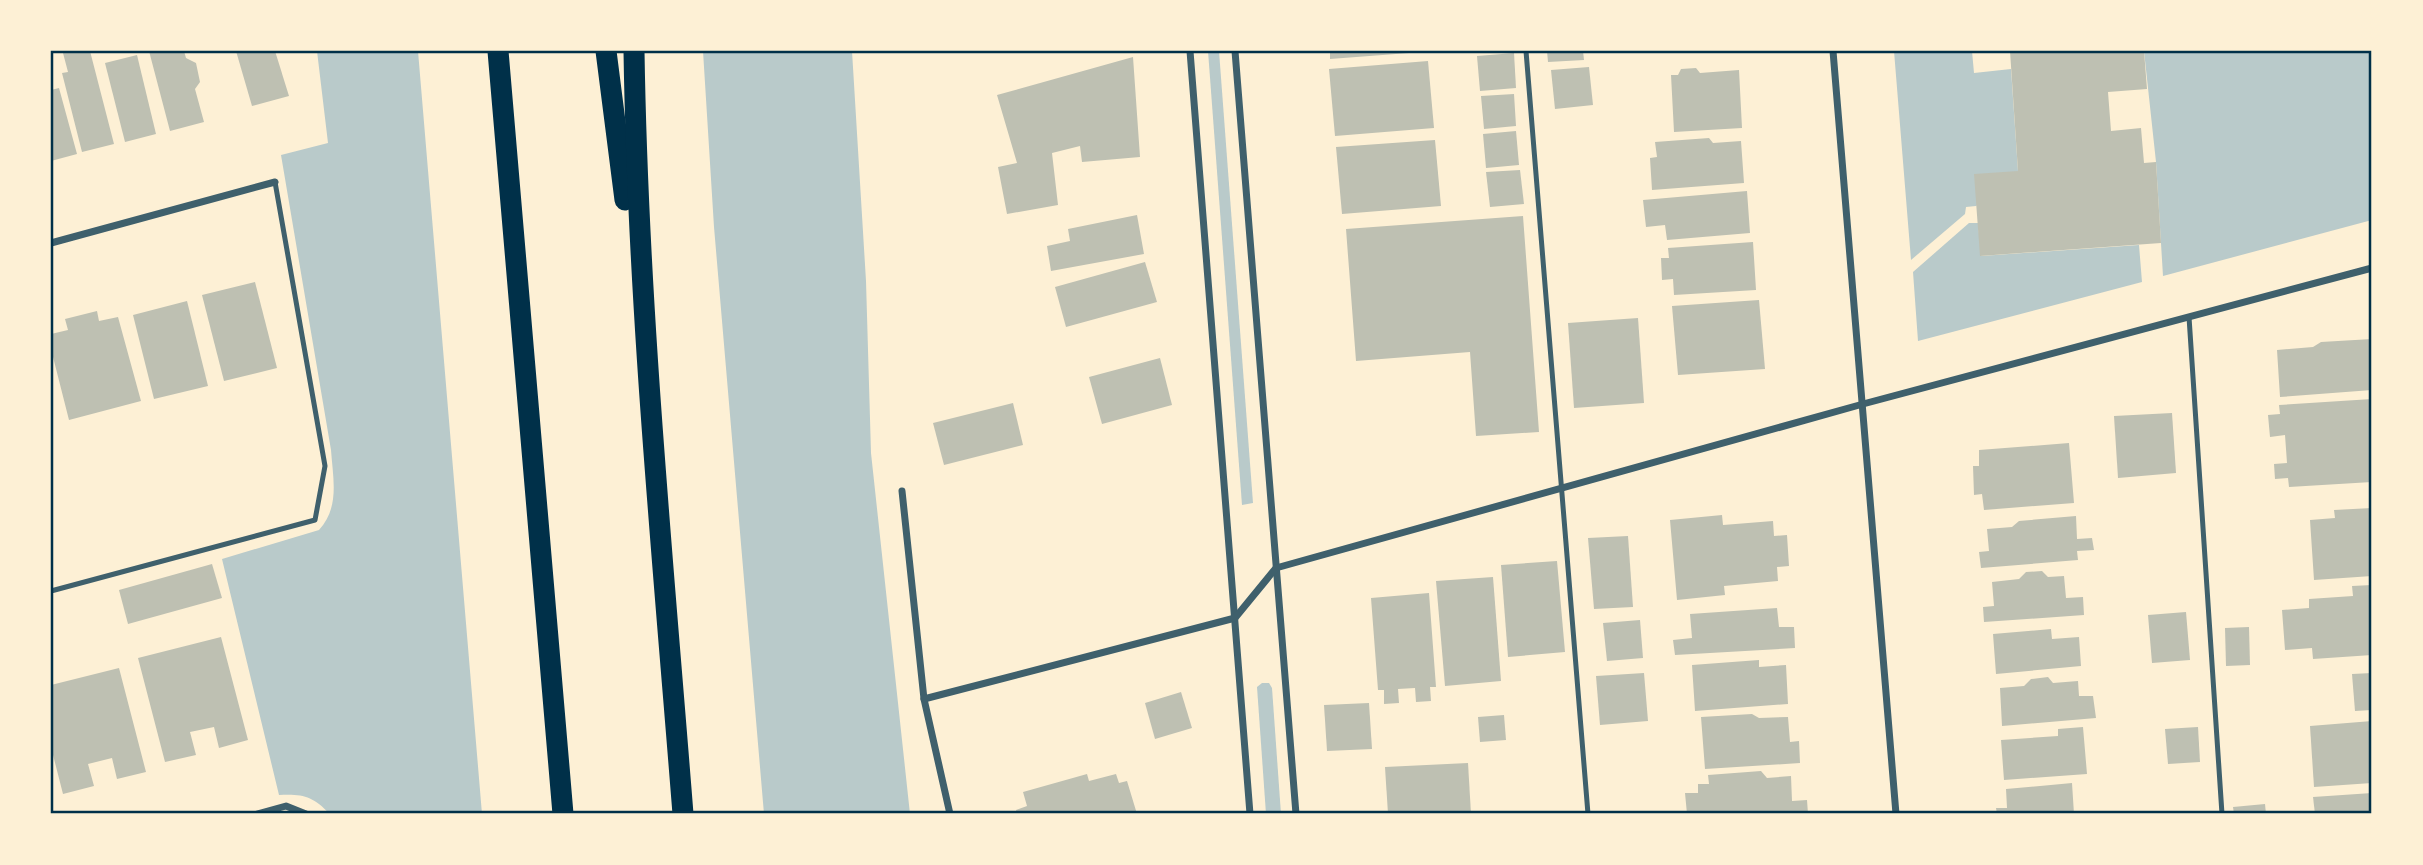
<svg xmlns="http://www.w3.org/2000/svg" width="2423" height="865" font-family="'PT Sans',sans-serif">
	<rect width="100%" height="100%" fill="#fdf0d5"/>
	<g fill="#b9caca">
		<path d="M317 51H418L482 814H330C312 796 304 794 279 795L222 559 319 530C340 507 333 479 331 450L281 155 328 143Z"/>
		<path d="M703 51H852L866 281 871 453 910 814H764L714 227Z"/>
		<path d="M1208 51H1219L1253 503 1242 505Z"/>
		<path d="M1894 51H1972L1974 73 2011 69 2018 171 1976 206 1966 207 1965 214 1911 260Z"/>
		<path d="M2144 51H2372V220L2163 276 2156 162Z"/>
		<path d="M1969 223H1978L1981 256 2139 245 2142 282 1918 341 1913 272Z"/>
		<path d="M1262 683H1269L1272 688 1281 814H1266L1257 687Z"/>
	</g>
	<g fill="#bec0b2">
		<path d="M73 51H90L114 144 82 152 62 73 68 72 63 53Z"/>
		<path d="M149 51H184L186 58 196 63 200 82 195 89 204 122 170 131Z"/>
		<path d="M236 51H275L289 96 252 106Z"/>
		<path d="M1330 51H1409V53L1330 59Z"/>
		<path d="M1547 51H1583L1584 60 1548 62Z"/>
		<path d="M2010 51H2144L2147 89 2108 92 2111 131 2141 128 2144 163 2156 162 2161 243 1980 256 1974 174 2018 171Z"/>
		<path d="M1514 53 1516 88 1480 91 1477 56Z"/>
		<path d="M137 55 156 134 125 142 105 63Z"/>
		<path d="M1133 57 1140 157 1082 162 1080 146 1052 153 1058 205 1007 214 998 167 1017 163 997 95Z"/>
		<path d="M1428 61 1434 128 1335 136 1329 69Z"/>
		<path d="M1589 67 1593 105 1555 109 1551 70Z"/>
		<path d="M1696 68 1700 73 1739 70 1742 128 1674 132 1671 75H1678L1681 69Z"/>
		<path d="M59 88 77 154 51 161V90Z"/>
		<path d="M1514 94 1516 126 1484 129 1481 96Z"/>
		<path d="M1516 131 1519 165 1486 168 1483 134Z"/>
		<path d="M1709 138 1713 143 1741 141 1744 183 1652 190 1650 158 1657 157 1655 142Z"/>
		<path d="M1435 140 1441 206 1342 214 1336 147Z"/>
		<path d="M1520 170 1524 204 1490 207 1486 172Z"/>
		<path d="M1747 191 1750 233 1667 240 1665 225 1646 227 1643 200Z"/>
		<path d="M1137 215 1144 254 1051 271 1047 246 1070 241 1068 229Z"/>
		<path d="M1523 216 1539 432 1476 436 1470 352 1356 361 1346 229Z"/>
		<path d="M1753 242 1756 290 1674 295 1673 279 1662 280 1661 258H1669L1668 248Z"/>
		<path d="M1145 262 1157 302 1066 327 1055 287Z"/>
		<path d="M255 282 277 368 224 381 202 295Z"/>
		<path d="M1759 300 1765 369 1678 375 1672 306Z"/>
		<path d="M187 301 208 386 154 399 133 315Z"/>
		<path d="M97 311 99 321 118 317 141 401 69 420 51 349V334L68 330 65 319Z"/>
		<path d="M1638 318 1644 403 1574 408 1568 323Z"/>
		<path d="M2372 339V390L2280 397 2277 350 2313 347 2321 342Z"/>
		<path d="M1160 358 1172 405 1102 424 1089 377Z"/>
		<path d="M2372 399V482L2289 487 2288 478 2275 479 2274 464 2287 463 2285 435 2270 437 2268 415 2280 414 2279 405Z"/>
		<path d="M1013 403 1023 445 944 465 933 423Z"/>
		<path d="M2172 413 2176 473 2118 478 2114 416Z"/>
		<path d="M2069 443 2074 503 1984 510 1982 494 1974 495 1973 466H1979V450Z"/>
		<path d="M2372 508V576L2314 580 2310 520 2335 518 2334 510Z"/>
		<path d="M1722 515 1723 525 1773 521 1774 536 1787 535 1789 566 1777 567 1778 581 1724 586 1725 595 1677 600 1670 520Z"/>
		<path d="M2076 516 2077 539 2092 538 2094 550 2077 551 2078 560 1981 568 1979 552 1989 551 1987 529 2012 527 2019 521Z"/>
		<path d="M1628 536 1633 607 1594 609 1588 538Z"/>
		<path d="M1557 561 1565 652 1508 657 1501 565Z"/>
		<path d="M212 564 222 598 128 624 119 590Z"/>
		<path d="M2042 571 2048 577 2064 576 2066 598 2083 597 2084 615 1984 622 1983 607 1994 606 1992 582 2019 579 2026 572Z"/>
		<path d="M1493 577 1501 681 1445 686 1436 581Z"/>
		<path d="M2372 585V655L2313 659 2312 648 2285 650 2282 610 2309 608V599L2353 596 2352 586Z"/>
		<path d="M1429 593 1436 687H1430L1431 701 1416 702 1415 688 1398 689 1399 703 1384 704V690H1378L1371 598Z"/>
		<path d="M1777 608 1779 627H1794L1795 648 1675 655 1673 640 1692 638 1690 614Z"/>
		<path d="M2186 612 2190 660 2152 663 2148 615Z"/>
		<path d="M1640 620 1643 658 1607 661 1603 623Z"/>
		<path d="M2249 627 2250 665 2226 666 2225 628Z"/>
		<path d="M2051 629 2052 639 2079 637 2081 666 1996 674 1993 634Z"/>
		<path d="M221 637 248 740 219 748 214 727 190 732 196 755 165 762 138 658Z"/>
		<path d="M1759 660V667L1786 665 1788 704 1695 711 1692 665Z"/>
		<path d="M119 668 146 772 117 779 112 758 88 764 94 786 63 794 51 747V685Z"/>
		<path d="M1644 673 1648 721 1600 725 1596 676Z"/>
		<path d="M2372 673V710L2355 711 2352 674Z"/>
		<path d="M2048 677 2053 683 2078 681 2079 696H2093L2096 718 2002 726 2000 688 2024 686 2031 679Z"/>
		<path d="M1181 692 1192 728 1155 739 1145 703Z"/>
		<path d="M1369 703 1372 749 1327 751 1324 705Z"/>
		<path d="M1752 714 1759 718 1788 717 1790 742 1799 741 1800 763 1705 769 1701 717Z"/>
		<path d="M1504 715 1506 740 1480 742 1478 717Z"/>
		<path d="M2372 721V783L2314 787 2310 726Z"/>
		<path d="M2083 727 2087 774 2004 780 2001 740 2058 736V729Z"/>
		<path d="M2198 727 2200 762 2168 764 2165 729Z"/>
		<path d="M1468 763 1471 814H1388L1385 767Z"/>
		<path d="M1761 771 1767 778 1791 776 1792 801 1807 800 1808 814H1687L1685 793H1698V784H1709L1708 775Z"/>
		<path d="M1087 774 1089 781 1116 774 1119 783 1127 781 1137 814H1017L1016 810 1027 806 1023 792Z"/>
		<path d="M2072 783 2074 814H1997L1996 808H2007L2006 789Z"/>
		<path d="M2372 793V814H2315L2313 797Z"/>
		<path d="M2265 804 2266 814H2234L2233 807Z"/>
	</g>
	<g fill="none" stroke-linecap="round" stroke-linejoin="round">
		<g stroke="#3f606c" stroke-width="5">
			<path d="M1526 51 1588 814"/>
			<path d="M2189 317 2222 814"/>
			<path d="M51 591 315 520 325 466 275 182"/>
		</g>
		<g stroke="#3f606c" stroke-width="7">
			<path d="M1190 51 1250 814"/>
			<path d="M1235 51 1296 814"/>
			<path d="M1833 51 1896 814"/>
			<path d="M51 243 275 182"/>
			<path d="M902 491 924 699 950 814"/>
			<path d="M924 699 1235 618 1276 568 1863 404 2372 268"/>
			<path d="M257 814 286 806 306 814"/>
		</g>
		<g stroke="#003049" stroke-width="21">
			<path d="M498 51 563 814"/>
			<path d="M606 51 625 200"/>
			<path d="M634 51C638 306 663 560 683 814"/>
		</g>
	</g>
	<rect width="2423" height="865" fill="none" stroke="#fdf0d5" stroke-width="105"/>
	<rect x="52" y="52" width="2318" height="760" fill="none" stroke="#003049" stroke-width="2.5"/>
</svg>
